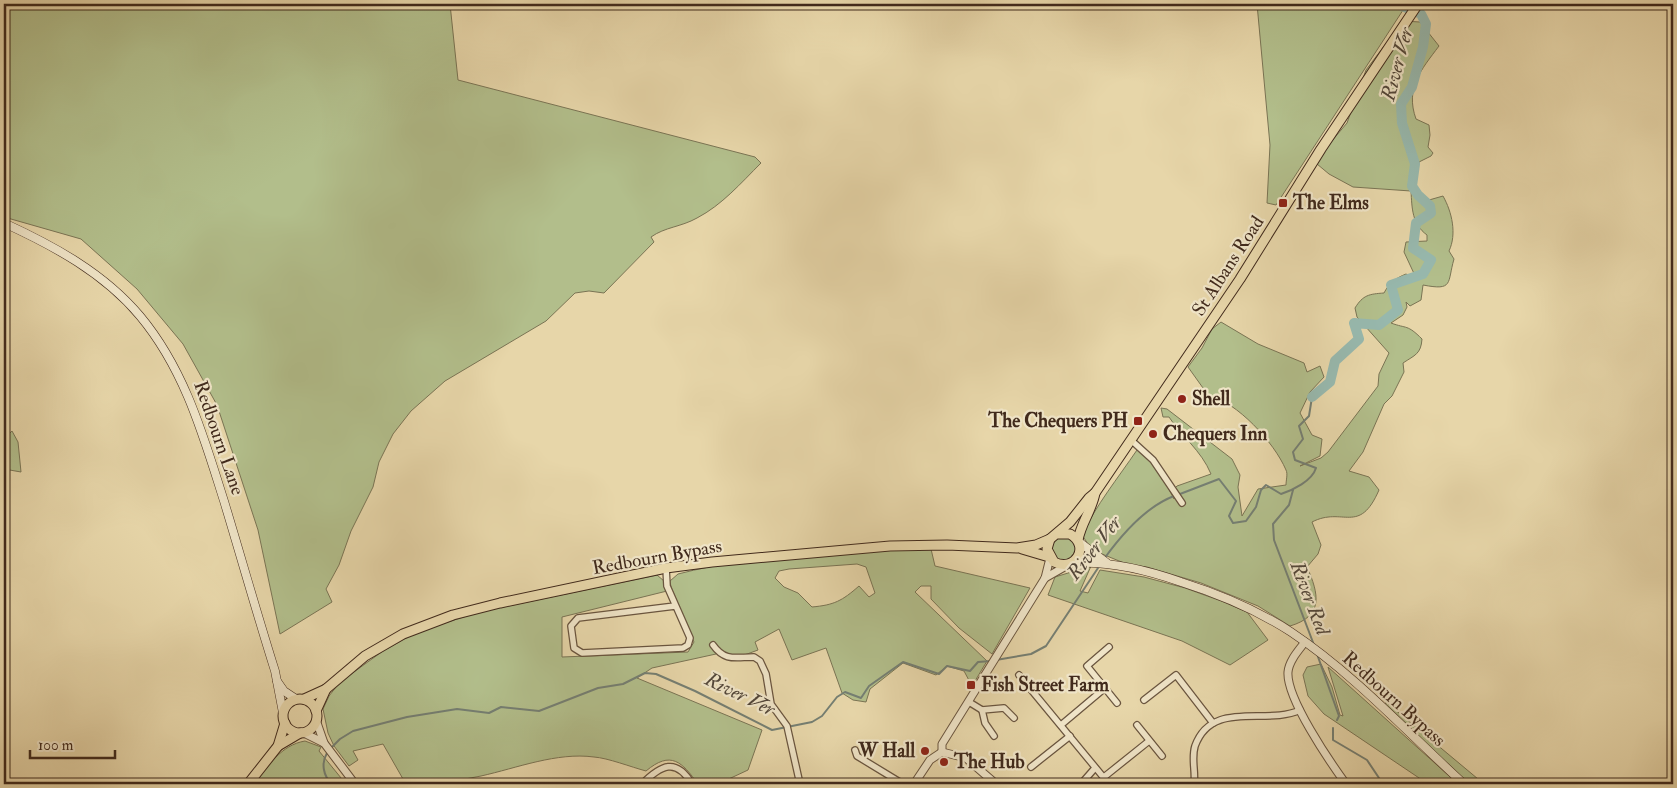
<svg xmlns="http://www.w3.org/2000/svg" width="1677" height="788" font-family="'IM FELL Double Pica',serif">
	<rect width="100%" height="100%" fill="#e7d6a9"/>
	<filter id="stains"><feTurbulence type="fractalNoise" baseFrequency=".004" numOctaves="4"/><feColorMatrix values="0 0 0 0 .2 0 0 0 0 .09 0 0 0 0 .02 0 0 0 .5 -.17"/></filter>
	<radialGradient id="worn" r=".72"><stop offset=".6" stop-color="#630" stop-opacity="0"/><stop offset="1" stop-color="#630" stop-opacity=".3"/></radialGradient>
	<g fill="#b2be8b" stroke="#7a7454" fill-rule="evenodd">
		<path d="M4 4H450L458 80 755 157 761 163C741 183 722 205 697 218 681 227 665 227 651 237L654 242 604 293 589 291 575 293 546 321 445 381 411 411 393 434 379 462 373 487 351 531 339 565 326 589 332 602 280 634 258 530 217 405 183 344 137 289 81 239 4 217Z"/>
		<path d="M1257 4H1407L1276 205 1267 203 1270 145Z"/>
		<path d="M1403 21 1420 22 1439 46C1421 70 1405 88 1416 119L1429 125 1430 135 1428 147 1433 153 1431 156 1419 162 1414 190 1412 191 1429 200 1443 196C1452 212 1457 234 1449 251L1454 259C1447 283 1454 291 1423 285L1421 300 1410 306 1406 302 1407 307 1403 315 1391 323C1407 329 1407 324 1422 339 1421 354 1415 355 1403 363L1404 372 1392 396 1384 404 1363 452 1349 471 1369 477 1379 490C1359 536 1343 506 1312 522L1321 545 1318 554 1307 567C1319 594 1324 616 1290 626L1258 606 1201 583 1147 567 1129 565 1102 554 1090 547 1082 535C1096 505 1118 478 1137 450 1150 453 1168 487 1174 499L1175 488 1177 486 1211 474C1201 450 1182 437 1169 417H1163L1161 408 1167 409 1232 459 1240 475 1238 487 1242 516 1258 489 1286 485C1286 480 1288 474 1286 470 1274 442 1237 402 1208 395L1188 367 1202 348 1212 329 1221 322 1258 344 1304 363 1307 372 1320 366 1324 377 1310 392 1300 413 1312 435 1322 439 1320 456 1300 466 1321 458 1328 452 1378 386 1379 374 1389 353 1357 317 1355 308C1363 295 1369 294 1384 293 1389 283 1396 278 1406 274L1417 280 1404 252 1406 242 1427 241V235C1412 224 1412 209 1411 191L1353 187 1329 174 1317 164 1325 149 1347 123 1366 70Z"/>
		<path d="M12 431 18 442 21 472 4 469V439Z"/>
		<circle cx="1064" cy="549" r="12"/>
		<path d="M931 549 935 566 1030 588 992 654 959 628 931 599V586H921L915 592 987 661 972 686 964 671 947 666 936 675 903 663 870 689 866 702 853 700 842 693 826 648 792 660 779 629 755 642 758 650 739 657H727L719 648 716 654 652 668 637 678 762 730 748 770 718 784H698C682 762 671 750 646 771 631 767 608 758 594 757 557 752 517 768 481 776 448 783 415 784 382 784L403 779 383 744 353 751 358 760 349 766 334 746 328 733 323 709 329 696 340 682 383 651 417 632 479 612 657 575 664 581 667 591 562 617V657L688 652 694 642 671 587 670 581 678 574C759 553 848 552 931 549ZM857 564 866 567 875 593 869 597 859 586C842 601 834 605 812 607L798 593 784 587 775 578 779 571 789 569Z"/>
		<path d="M1091 566 1080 591 1088 593 1100 570 1144 577 1185 588 1221 601 1247 612 1268 640 1230 665 1182 641 1048 595 1055 577Z"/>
		<path d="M1321 664 1332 687 1340 715 1343 716 1328 667 1458 784H1428L1324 714 1308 696 1303 675 1307 667Z"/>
		<path d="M1385 703H1387L1484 784H1469L1409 732 1385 706Z"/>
		<path d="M305 741 321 747 319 751 346 784H254C268 766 281 745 305 741Z"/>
	</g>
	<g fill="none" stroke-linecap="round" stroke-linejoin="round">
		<g stroke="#757f73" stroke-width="2">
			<path d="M1293 490 1289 505 1273 524 1274 540 1314 645"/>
			<path d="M1180 494 1219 479 1236 501 1229 516 1233 523 1246 521 1256 507 1261 490 1266 485 1281 494C1293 490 1312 481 1316 468L1295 460 1293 452 1303 439 1299 426 1309 416 1312 397"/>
			<path d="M1104 559C1122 534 1145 507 1174 496"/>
			<path d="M1317 654 1339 716 1337 720"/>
			<path d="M996 660 1031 654 1046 646 1100 565"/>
			<path d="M1333 728V740L1367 760 1383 784"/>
			<path d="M330 749 340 739 353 731 407 717 457 709 489 713 501 707 539 711 598 688 623 684 645 673 656 674 695 691 772 730 812 722 822 716 837 697 845 692 861 698 869 686 903 662 939 674 947 666 970 671 978 662 991 661"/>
			<path d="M327 753C321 763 323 776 332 784"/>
		</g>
		<path stroke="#97b8ad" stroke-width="10" d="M1312 397 1330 382 1335 361 1359 339 1354 323 1379 325 1398 310 1391 285 1423 274 1431 260 1413 248 1416 223 1431 213 1430 206 1418 195 1412 186 1415 164 1402 123 1401 104 1412 87 1423 47 1426 24 1421 14 1397 4"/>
		<g stroke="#6a553f" stroke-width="8">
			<g id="minor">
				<path d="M1131 440 1153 460 1182 503"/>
				<path d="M666 568 667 586 690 638 688 645 683 648 582 653 574 648 571 626 578 618 675 606"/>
				<path d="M713 645C725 662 736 657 754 657L760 661 766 674 771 704 787 726 800 784"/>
				<path d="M1109 647 1087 666 1117 703"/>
				<path d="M1019 675 1109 784"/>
				<path d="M1144 700 1176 675 1213 723"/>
				<path d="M969 702 982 710 1004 708 1014 718"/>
				<path d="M982 710 985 723 994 736"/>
				<path d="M1061 725 1105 688"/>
				<path d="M1137 725 1162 756"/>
				<path d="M855 750 857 756 903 784"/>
				<path d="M1031 767 1070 736"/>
				<path d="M1104 777 1149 741"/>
				<path d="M642 784C661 765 676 757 692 784"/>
				<path d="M740 784 770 782"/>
				<path d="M1081 784 1095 768"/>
				<path d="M1194 784C1196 772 1191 759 1195 746 1212 699 1266 726 1300 710"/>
			</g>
		</g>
		<g stroke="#6a553f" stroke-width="9">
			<g id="tertiary">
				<path d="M1045 578 1066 566"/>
				<path d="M1305 642C1298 651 1289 661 1288 672 1286 698 1330 762 1346 784"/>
				<path d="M316 720 324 743"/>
				<path d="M302 732 324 743 355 784"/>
				<path d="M942 752V744L1045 578 1050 558"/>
				<path d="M942 752 966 758 996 784"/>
				<path d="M914 784 930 760 942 752"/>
			</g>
		</g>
		<g stroke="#412a1c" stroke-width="9">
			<g id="secondary">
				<path d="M4 223C54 246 104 273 140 316 185 370 203 435 224 501 241 557 257 614 275 671L283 713"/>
				<path d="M1079 542 1107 563"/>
				<path d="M1074 563C1110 561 1147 570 1181 582 1219 594 1257 610 1291 632 1354 674 1408 733 1464 784"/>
				<path d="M277 681 284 691 296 699"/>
			</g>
		</g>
		<g stroke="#412a1c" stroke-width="11">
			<g id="primary">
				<path d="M1057 534H1070C1091 546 1075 573 1054 562L1047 549 1050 539 1070 522 1089 498 1095 493 1240 279 1321 149 1418 4"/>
				<path d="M1078 540C1081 523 1092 510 1095 493"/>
				<path d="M1022 549 1049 557"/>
				<path d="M304 699 326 689 365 656 403 634 453 615 500 603 666 568 712 562 890 546 947 545 1017 548 1036 545 1050 539"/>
				<circle cx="300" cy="716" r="17"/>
				<path d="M316 711 326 689"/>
				<path d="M278 746 300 733"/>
				<path d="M248 784 278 746 285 723"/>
			</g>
		</g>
		<use href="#minor" stroke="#efe4c7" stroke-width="5.5"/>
		<use href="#tertiary" stroke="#efe4c7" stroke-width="7"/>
		<use href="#secondary" stroke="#efe4c7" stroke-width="8"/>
		<use href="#primary" stroke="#e7d6a9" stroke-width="9"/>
	</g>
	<g fill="#8f2418" stroke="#efe4c7" stroke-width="2">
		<rect x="1278" y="198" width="10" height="10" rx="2.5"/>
		<circle cx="1182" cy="399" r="5"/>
		<rect x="1133" y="416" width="10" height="10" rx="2.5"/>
		<circle cx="1153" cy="434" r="5"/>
		<rect x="966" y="680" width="10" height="10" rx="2.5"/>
		<circle cx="925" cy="751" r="5"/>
		<circle cx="944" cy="762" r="5"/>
	</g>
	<g text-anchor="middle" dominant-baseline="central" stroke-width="4.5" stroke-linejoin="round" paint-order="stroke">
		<g font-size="19" font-weight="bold" fill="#412a1c" stroke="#efe4c7" text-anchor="start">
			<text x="1293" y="203">The Elms</text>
			<text x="1192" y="399">Shell</text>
			<text x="1128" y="421" text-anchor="end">The Chequers PH</text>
			<text x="1163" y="434">Chequers Inn</text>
			<text x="981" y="685">Fish Street Farm</text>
			<text x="915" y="751" text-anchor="end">W Hall</text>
			<text x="954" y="762">The Hub</text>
		</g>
		<g font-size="19" fill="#412a1c" stroke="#efe4c7">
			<text transform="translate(1228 266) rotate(-57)">St Albans Road</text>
			<text transform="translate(219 438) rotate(71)">Redbourn Lane</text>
			<text transform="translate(657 557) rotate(-10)">Redbourn Bypass</text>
			<text transform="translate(1394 699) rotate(42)">Redbourn Bypass</text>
		</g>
		<g font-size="20" font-style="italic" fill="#524639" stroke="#efe4c7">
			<text transform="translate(1397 64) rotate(-75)">River Ver</text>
			<text transform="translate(1094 548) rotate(-52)">River Ver</text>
			<text transform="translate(1310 598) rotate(69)">River Red</text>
			<text transform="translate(740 694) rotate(26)">River Ver</text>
		</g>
	</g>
	<rect width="1677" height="788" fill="none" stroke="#e7d6a9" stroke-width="20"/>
	<rect x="5" y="5" width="1667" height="778" fill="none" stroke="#412a1c" stroke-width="2.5"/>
	<rect x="10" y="10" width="1657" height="768" fill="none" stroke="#412a1c"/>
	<path d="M30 750v8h85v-8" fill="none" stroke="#412a1c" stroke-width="2.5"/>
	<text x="38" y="750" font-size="15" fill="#412a1c" stroke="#efe4c7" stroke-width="4" paint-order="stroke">100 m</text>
	<rect width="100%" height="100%" filter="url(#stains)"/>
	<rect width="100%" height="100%" fill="url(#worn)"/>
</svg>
